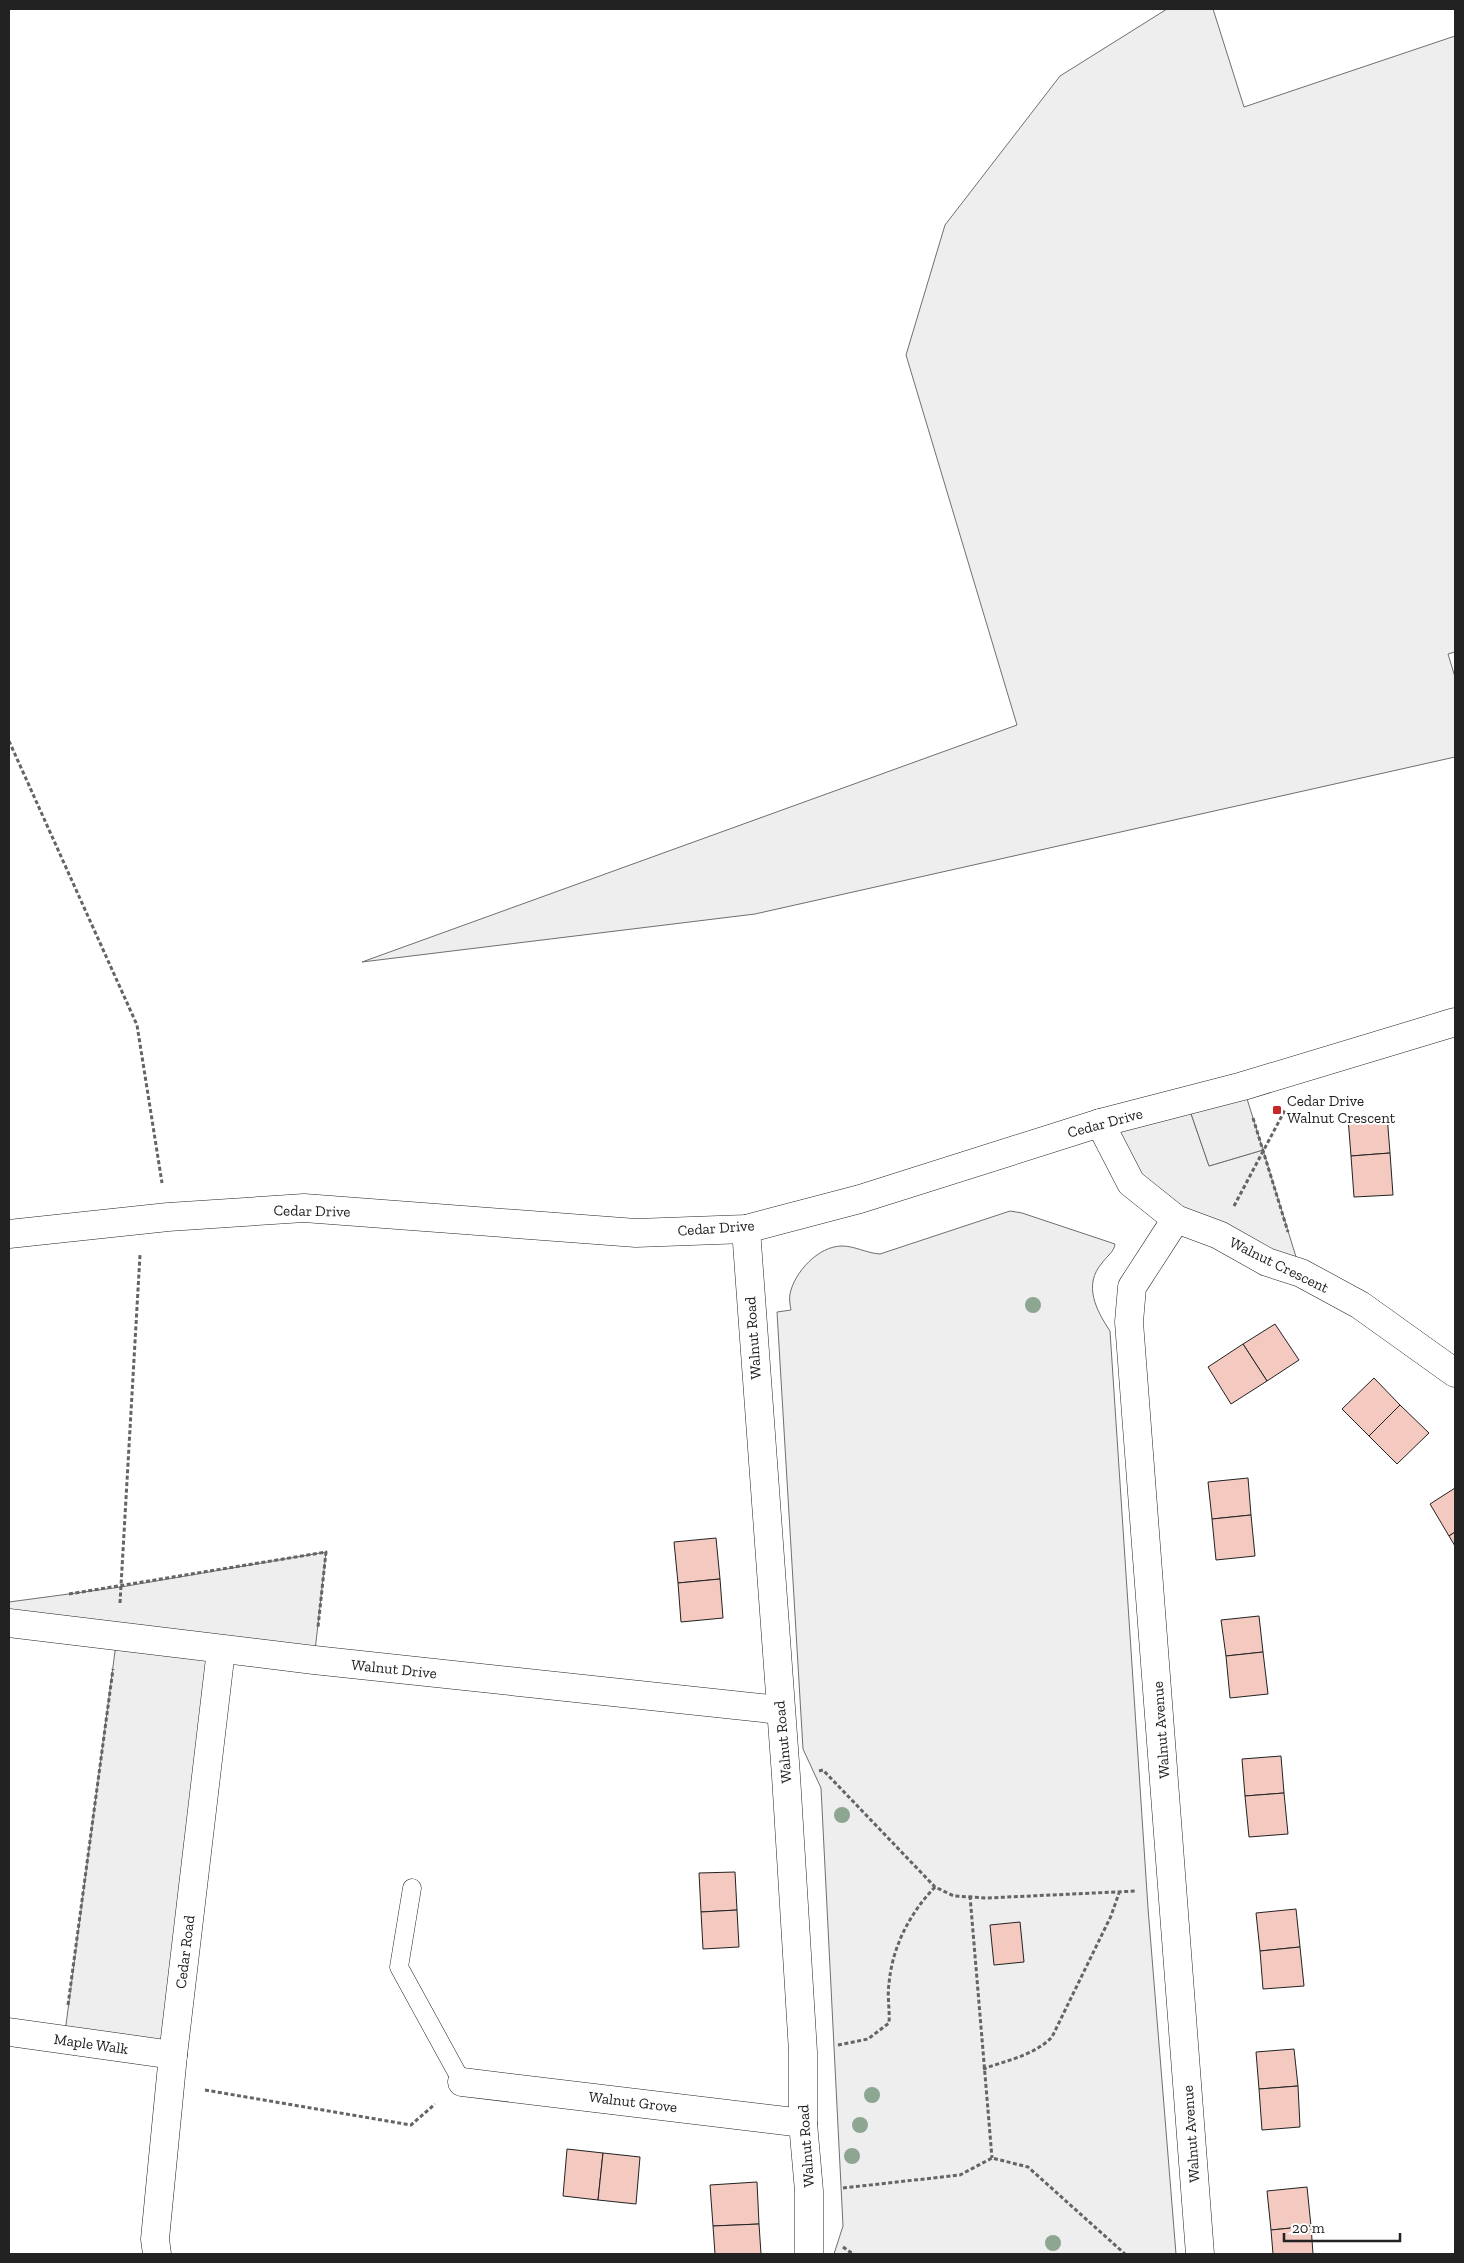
<svg xmlns="http://www.w3.org/2000/svg" width="1464" height="2263" font-family="'Zilla Slab',serif">
	<rect width="100%" height="100%" fill="#fff"/>
	<g fill="#eee" stroke="#6f6f6f">
		<path d="M1167 9H1213L1244 107 1455 36V652L1448 654 1455 677V757L755 914 362 962 1017 725 906 355 945 225 1060 76Z"/>
		<path d="M1187 1102 1209 1166 1263 1150 1301 1273 1176 1219 1100 1123Z"/>
		<path d="M1010 1211 1022 1213 1115 1244C1114 1252 1107 1256 1102 1263 1083 1285 1096 1310 1110 1331L1148 1908 1176 2254H834L843 2226 821 1788 803 1749 777 1312 791 1310C790 1305 789 1299 790 1294 794 1273 818 1246 842 1246 855 1246 866 1253 880 1254Z"/>
		<path d="M326 1552 314 1660 222 1650 173 2055 64 2040 117 1636 9 1623V1602L121 1587Z"/>
	</g>
	<path fill="#ededed" stroke="#6f6f6f" d="M1243 1086 1263 1150 1209 1166 1187 1102Z"/>
	<g fill="#f3c9c0" stroke="#222">
		<path d="M1387 1115 1390 1153 1351 1156 1348 1118Z"/>
		<path d="M1390 1153 1393 1195 1354 1197 1351 1156Z"/>
		<path d="M1275 1324 1299 1360 1267 1381 1243 1344Z"/>
		<path d="M1243 1344 1267 1381 1231 1404 1208 1367Z"/>
		<path d="M1374 1378 1400 1405 1369 1436 1342 1409Z"/>
		<path d="M1400 1405 1429 1433 1397 1464 1369 1436Z"/>
		<path d="M1248 1478 1251 1515 1212 1519 1208 1482Z"/>
		<path d="M1455 1488V1532L1449 1536 1430 1504Z"/>
		<path d="M1251 1515 1255 1556 1216 1560 1212 1519Z"/>
		<path d="M1455 1532V1546L1449 1536Z"/>
		<path d="M716 1538 720 1579 678 1583 674 1542Z"/>
		<path d="M720 1579 723 1618 681 1622 678 1583Z"/>
		<path d="M1259 1616 1263 1652 1226 1656 1221 1620Z"/>
		<path d="M1263 1652 1268 1694 1230 1698 1226 1656Z"/>
		<path d="M1281 1756 1284 1793 1245 1796 1242 1759Z"/>
		<path d="M1284 1793 1288 1834 1249 1837 1245 1796Z"/>
		<path d="M735 1872 737 1910 701 1912 699 1873Z"/>
		<path d="M1296 1909 1300 1947 1260 1951 1256 1913Z"/>
		<path d="M737 1910 739 1947 703 1949 701 1912Z"/>
		<path d="M1020 1922 1024 1962 994 1965 990 1925Z"/>
		<path d="M1300 1947 1304 1986 1263 1989 1260 1951Z"/>
		<path d="M1294 2049 1298 2086 1259 2089 1256 2052Z"/>
		<path d="M1298 2086 1300 2127 1262 2130 1259 2089Z"/>
		<path d="M567 2149 603 2153 598 2200 563 2196Z"/>
		<path d="M603 2153 640 2157 636 2204 598 2200Z"/>
		<path d="M757 2182 759 2224 713 2226 710 2185Z"/>
		<path d="M1307 2187 1311 2226 1271 2230 1267 2191Z"/>
		<path d="M759 2224 761 2254H715L713 2226Z"/>
		<path d="M1311 2226 1313 2254H1273L1271 2230Z"/>
	</g>
	<g fill="none" stroke-linecap="round" stroke-linejoin="round">
		<g stroke="#222" stroke-width="19">
			<path id="lane" d="M412 1888 399 1967 462 2082"/>
		</g>
		<g stroke="#222" stroke-width="29">
			<g id="street">
				<path d="M1100 1123 1131 1183 1176 1219 1219 1235 1267 1262 1301 1273 1360 1305 1455 1373"/>
				<path d="M1176 1219 1132 1287 1129 1322 1200 2254"/>
				<path d="M746 1229 786 1776 803 2052V2123L809 2191V2254"/>
				<path d="M9 1234 168 1217 304 1208 636 1233 746 1229 860 1199 1100 1123 1243 1086 1455 1022"/>
				<path d="M9 1623 314 1660 780 1710"/>
				<path d="M9 2032 173 2055"/>
				<path d="M462 2082 803 2123"/>
				<path d="M157 2254 155 2239 173 2055 221 1650"/>
			</g>
		</g>
		<g stroke="#646464" stroke-width="3" stroke-dasharray="4 2.5" stroke-linecap="butt">
			<path d="M9 741 137 1025 162 1183"/>
			<path d="M1253 1118 1288 1232"/>
			<path d="M1234 1206 1285 1110"/>
			<path d="M69 1594 326 1552 318 1627"/>
			<path d="M120 1603 140 1255"/>
			<path d="M819 1771 823 1770 935 1887 954 1896 987 1898 1137 1891"/>
			<path d="M970 1896 992 2158"/>
			<path d="M68 2005 113 1669"/>
			<path d="M838 2045 868 2039 889 2023C890 2010 887 1996 889 1984 892 1947 910 1913 935 1887"/>
			<path d="M983 2069C1005 2061 1035 2055 1052 2037L1111 1916 1119 1893"/>
			<path d="M205 2090 411 2125 435 2104"/>
			<path d="M843 2188 960 2175 992 2158 1028 2167 1125 2254"/>
			<path d="M843 2247 853 2254"/>
		</g>
		<use href="#lane" stroke="#fff" stroke-width="18"/>
		<use href="#street" stroke="#fff" stroke-width="28"/>
	</g>
	<g fill="#8da692">
		<circle cx="1033" cy="1305" r="8"/>
		<circle cx="842" cy="1815" r="8"/>
		<circle cx="872" cy="2095" r="8"/>
		<circle cx="860" cy="2125" r="8"/>
		<circle cx="852" cy="2156" r="8"/>
		<circle cx="1053" cy="2243" r="8"/>
	</g>
	<rect fill="#c62828" stroke="#fff" stroke-width="2" x="1272" y="1105" width="10" height="10" rx="2.5"/>
	<g text-anchor="middle" dominant-baseline="central" stroke-width="4" stroke-linejoin="round" paint-order="stroke">
		<g font-size="15" fill="#222" stroke="#fff" text-anchor="start">
			<text x="1287" y="1101">Cedar Drive<tspan x="1287" dy="17">Walnut Crescent</tspan></text>
		</g>
		<g font-size="15" fill="#222" stroke="#fff">
			<text transform="translate(1105 1123) rotate(-15)">Cedar Drive</text>
			<text transform="translate(312 1211) rotate(1)">Cedar Drive</text>
			<text transform="translate(716 1228) rotate(-4)">Cedar Drive</text>
			<text transform="translate(1279 1265) rotate(26)">Walnut Crescent</text>
			<text transform="translate(753 1338) rotate(-94)">Walnut Road</text>
			<text transform="translate(394 1669) rotate(6)">Walnut Drive</text>
			<text transform="translate(1161 1730) rotate(-94)">Walnut Avenue</text>
			<text transform="translate(783 1742) rotate(-95)">Walnut Road</text>
			<text transform="translate(185 1952) rotate(-83)">Cedar Road</text>
			<text transform="translate(91 2044) rotate(8)">Maple Walk</text>
			<text transform="translate(633 2102) rotate(7)">Walnut Grove</text>
			<text transform="translate(1191 2134) rotate(-94)">Walnut Avenue</text>
			<text transform="translate(806 2146) rotate(-94)">Walnut Road</text>
		</g>
	</g>
	<rect width="1464" height="2263" fill="none" stroke="#222222" stroke-width="20"/>
	<path d="M1284 2233v8h116v-8" fill="none" stroke="#222222" stroke-width="2.5"/>
	<text x="1292" y="2233" font-size="15" fill="#222222" stroke="#ffffff" stroke-width="4" paint-order="stroke">20 m</text>
</svg>
